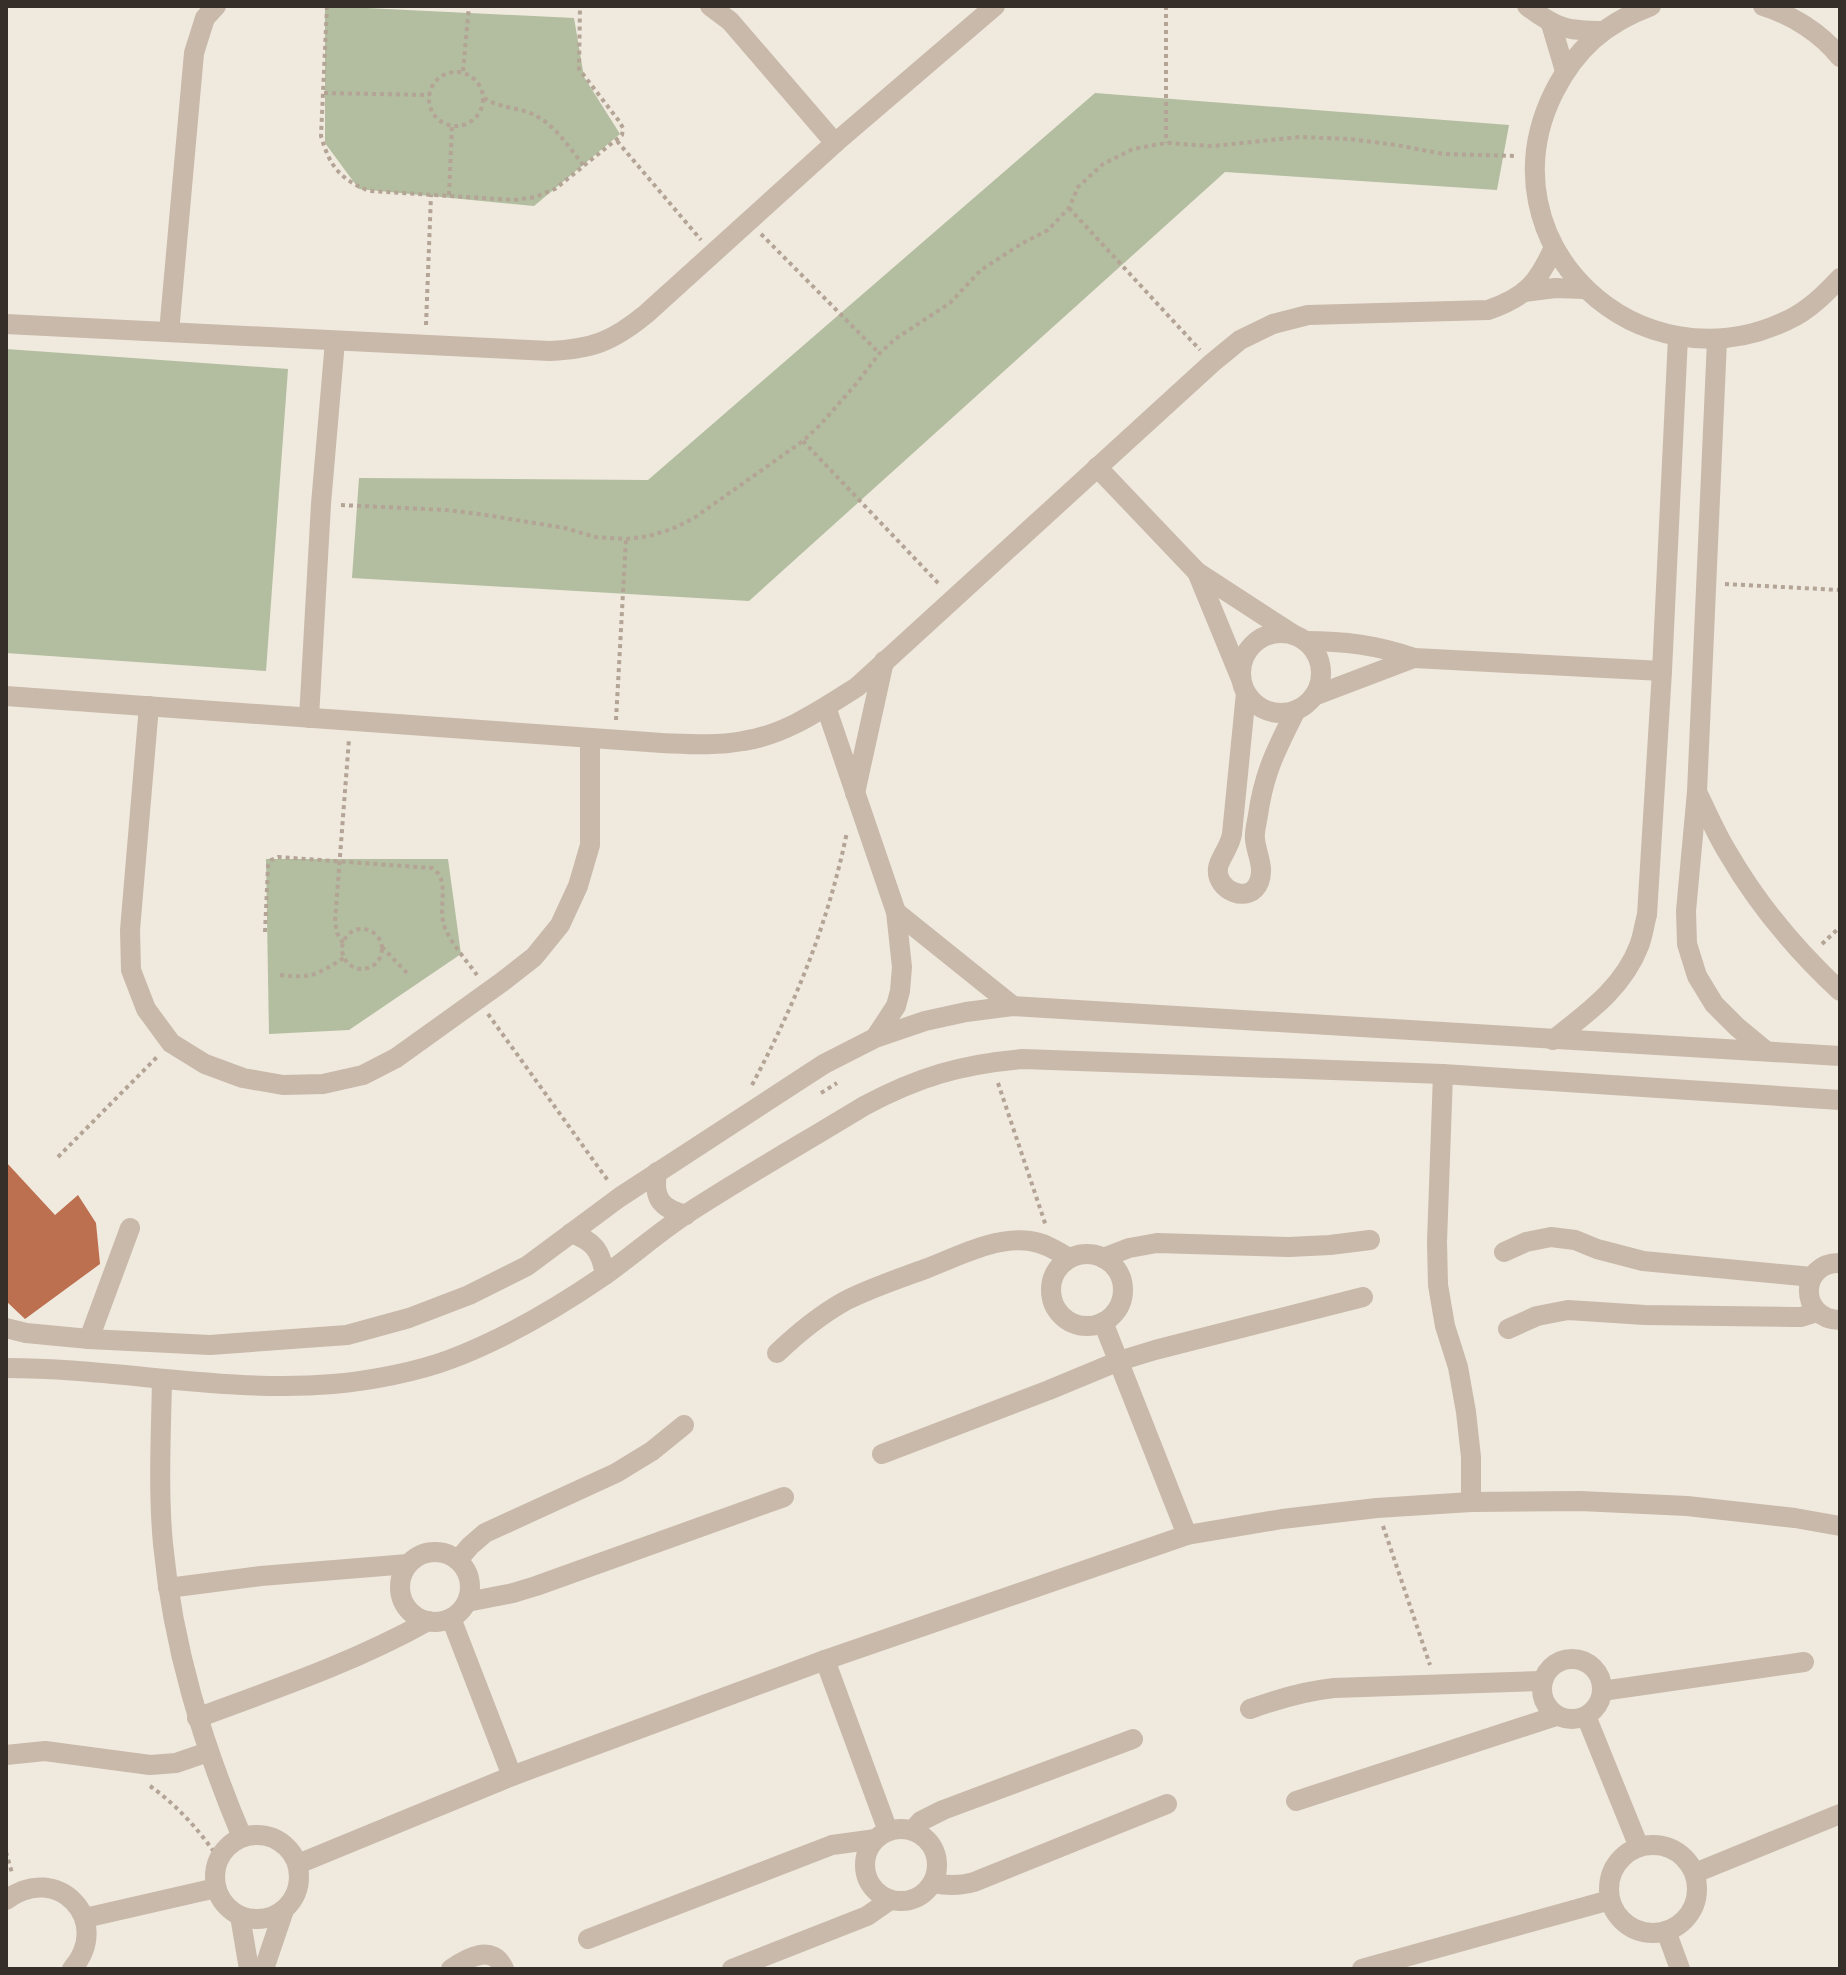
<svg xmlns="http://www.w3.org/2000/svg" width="1846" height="1975" font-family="Roboto,sans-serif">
	<rect width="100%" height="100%" fill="#f0e9de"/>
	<g fill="#b2be9f">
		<path d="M325 6 574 18 584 77 620 134 534 206 359 189 325 143Z"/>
		<path d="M1095 93 1509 125 1497 190 1225 172 749 601 352 578 359 478 648 480Z"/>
		<path d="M6 349 288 369 266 671 6 653Z"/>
		<path d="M266 859H448L461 954 349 1030 269 1034Z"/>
	</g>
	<path fill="#bd704f" d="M6 1162 55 1215 78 1195 96 1223 100 1264 25 1319 6 1301Z"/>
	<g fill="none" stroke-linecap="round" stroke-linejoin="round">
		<g stroke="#b3a495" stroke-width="4" stroke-dasharray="4 4" stroke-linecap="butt">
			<path d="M327 6 321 136C330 167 340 179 369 191L514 200 535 197 555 189 622 135 623 128 619 121 579 69 580 6"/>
			<path d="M1166 6V143"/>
			<path d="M463 71 469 6"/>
			<circle cx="456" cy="99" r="27"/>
			<path d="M324 93 429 95"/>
			<path d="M484 98C498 107 512 107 527 112 552 120 568 146 584 166"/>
			<path d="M617 141 701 240"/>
			<path d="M449 195 452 126"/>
			<path d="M1069 208 1200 350"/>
			<path d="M761 234 879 353"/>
			<path d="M426 325 431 195"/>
			<path d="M803 441 939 584"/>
			<path d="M341 505 446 510 486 515 565 528 595 537 626 539 649 536 672 529 694 518 803 441 820 425 856 384 879 354 895 339 950 303 981 270 1021 244 1048 230 1069 208 1078 187 1103 164 1133 149 1166 143 1213 146 1300 137 1349 139 1397 145 1443 154 1517 156"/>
			<path d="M1725 584 1840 590"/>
			<path d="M616 720 626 539"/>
			<circle cx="362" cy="949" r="20"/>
			<path d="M265 932 268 866 271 860 278 857 432 868C450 879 439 903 443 921 446 938 467 961 477 975"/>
			<path d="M343 943 337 933 335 921 349 739"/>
			<path d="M1822 944 1840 927"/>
			<path d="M382 947 409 975"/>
			<path d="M280 975C313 979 317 974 344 958"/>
			<path d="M488 1014 609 1182"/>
			<path d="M998 1083 1046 1226"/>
			<path d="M752 1085C796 1002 828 924 847 832"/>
			<path d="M821 1093 837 1083"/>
			<path d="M58 1157 158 1056"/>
			<path d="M1383 1526 1430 1665"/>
			<path d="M150 1786C177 1805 200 1831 219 1859"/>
			<path d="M6 1852 12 1873"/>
		</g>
		<g stroke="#c8b9aa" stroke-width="20">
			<path d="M710 6 730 21 835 143"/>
			<path d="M1527 6C1556 28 1566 31 1603 31"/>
			<path d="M1651 6C1605 23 1576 49 1554 92 1479 243 1639 392 1788 320 1808 311 1825 294 1840 278"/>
			<path d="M1763 6C1792 15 1821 33 1840 57"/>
			<path d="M1551 24 1565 71"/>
			<path d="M1524 292 1555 288 1585 289"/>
			<path d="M6 324 550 351C593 349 613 341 646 314L835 143 995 6"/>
			<path d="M169 332 194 53 205 18 216 6"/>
			<path d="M1717 340 1697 792 1686 911 1687 944 1697 976 1714 1004 1737 1027 1766 1051"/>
			<path d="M1097 467 1197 572 1294 635"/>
			<path d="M1197 572 1241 679"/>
			<circle cx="1281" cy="673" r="40"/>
			<path d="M1305 641C1344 641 1377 645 1414 658L1662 671"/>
			<path d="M1246 693 1232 834C1230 847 1219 859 1218 868 1215 891 1250 905 1259 882 1265 867 1256 853 1255 839 1254 832 1257 822 1258 815 1264 772 1277 748 1296 710"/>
			<path d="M6 696 662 743C689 744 716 746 743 741 785 735 822 709 857 687L1212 363 1240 340 1273 324 1308 315 1488 310C1526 297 1538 283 1554 247"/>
			<path d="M1314 696 1414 658"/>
			<path d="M149 706 130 930 131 970 146 1009 171 1043 205 1064 243 1078 283 1085 323 1084 363 1075 396 1058 502 982 534 957 560 925 578 886 590 845V738"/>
			<path d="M826 707 896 912 902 967 900 991 896 1006 875 1038"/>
			<path d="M309 718 321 504 335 341"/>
			<path d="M1697 792C1707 812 1716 834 1728 853 1758 905 1796 950 1840 991"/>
			<path d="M855 793 884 661"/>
			<path d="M896 912 1013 1006"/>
			<path d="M1553 1040C1587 1013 1623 988 1639 946 1643 936 1644 925 1647 915L1662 671 1678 337"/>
			<path d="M1443 1074 1437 1242 1438 1285 1445 1326 1458 1367 1466 1412 1471 1457V1502"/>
			<path d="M657 1172C653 1198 660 1208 686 1215"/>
			<path d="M571 1233C594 1241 601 1251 605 1275"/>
			<path d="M1504 1252 1526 1242 1551 1237 1575 1240 1597 1249 1643 1261 1812 1277"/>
			<circle cx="1087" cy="1290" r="36"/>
			<path d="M1103 1258 1129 1248 1157 1243 1289 1247 1330 1245 1370 1240"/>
			<path d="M1840 1263C1799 1262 1798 1319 1840 1320"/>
			<path d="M1103 1322 1187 1535"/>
			<path d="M6 1328 26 1333 89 1339 210 1345 347 1335 409 1318 469 1295 527 1266 620 1197 824 1064 875 1038 925 1021 966 1012 1013 1006 1840 1056"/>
			<path d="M1508 1329 1537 1316 1568 1310 1645 1315 1792 1317H1801L1817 1312"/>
			<path d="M89 1339 130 1228"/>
			<path d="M777 1353C798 1333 820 1315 845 1301 870 1288 898 1279 925 1269 957 1257 995 1236 1030 1241 1045 1243 1057 1251 1069 1258"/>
			<path d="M6 1368C115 1368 223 1393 333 1384 369 1381 417 1372 451 1359 506 1338 557 1308 605 1275 633 1255 659 1232 688 1213 745 1176 805 1142 864 1106 918 1077 962 1064 1023 1059L1443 1074 1840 1100"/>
			<path d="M162 1380C161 1434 158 1490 163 1544 173 1648 202 1742 242 1837"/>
			<path d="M882 1454 1049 1390 1119 1361 1155 1350 1363 1297"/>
			<circle cx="435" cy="1587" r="35"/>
			<path d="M458 1560 470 1546 485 1533 616 1473 652 1451 684 1425"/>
			<path d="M168 1588 261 1576 408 1564"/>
			<path d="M467 1602 513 1593 536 1586 784 1497"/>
			<path d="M451 1618 512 1776"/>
			<circle cx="1572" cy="1689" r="30"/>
			<path d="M825 1660 888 1831"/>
			<path d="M1602 1691 1804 1662"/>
			<path d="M1250 1709C1278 1699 1304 1691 1334 1688L1542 1681"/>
			<path d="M1586 1716 1639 1847"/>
			<path d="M197 1718C275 1689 355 1662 428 1621"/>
			<path d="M6 1755 45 1751 150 1765 176 1763 208 1752"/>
			<path d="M1296 1801 1556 1716"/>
			<circle cx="901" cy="1865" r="36"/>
			<path d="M913 1830 921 1821 943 1810 1133 1739"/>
			<circle cx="257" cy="1877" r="42"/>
			<circle cx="1653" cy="1889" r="44"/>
			<path d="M298 1864 512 1776 825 1660 1187 1535 1282 1519 1377 1508 1471 1502 1580 1501 1687 1506 1795 1518 1840 1526"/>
			<path d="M1695 1873 1840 1814"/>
			<path d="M933 1883C948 1886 960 1886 974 1882L1167 1804"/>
			<path d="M6 1900C57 1861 114 1921 72 1969"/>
			<path d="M240 1916 249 1969"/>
			<path d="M85 1918 216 1888"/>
			<path d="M1666 1931 1680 1969"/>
			<path d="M588 1939 832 1845 876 1839"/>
			<path d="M264 1969 284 1910"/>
			<path d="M451 1969C467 1958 493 1943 504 1969"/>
			<path d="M732 1969 867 1916 890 1900"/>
			<path d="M1362 1969 1610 1900"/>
		</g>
	</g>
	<rect width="1846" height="1975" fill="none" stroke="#362e29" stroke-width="16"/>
</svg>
